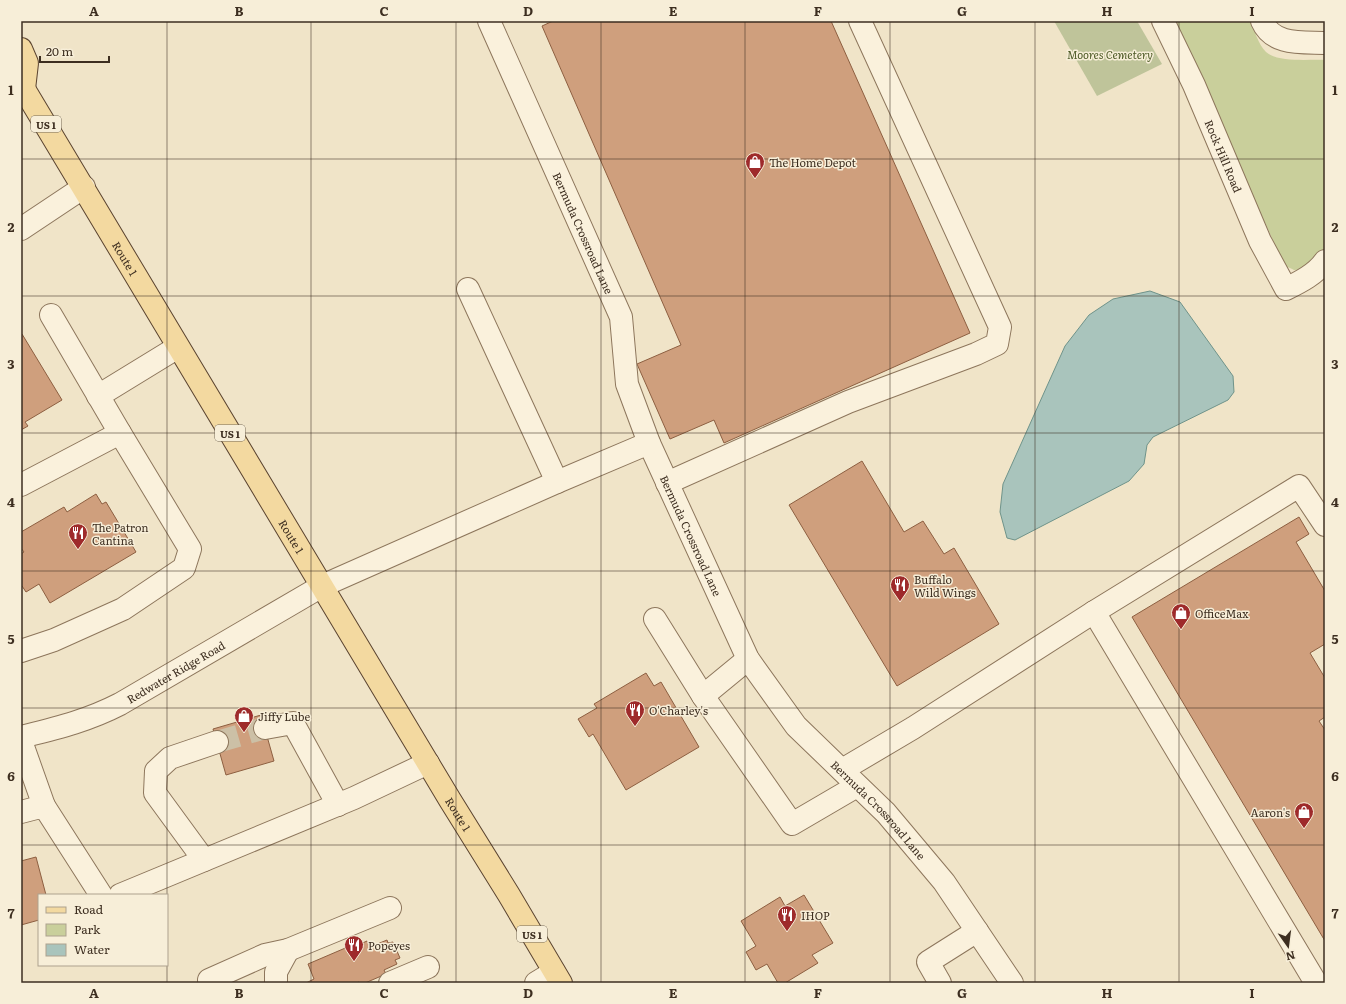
<svg xmlns="http://www.w3.org/2000/svg" width="1346" height="1004" font-family="Literata,serif">
	<rect width="100%" height="100%" fill="#f0e4c8"/>
	<path fill="#c9cf9b" d="M1171 21H1250C1255 31 1258 44 1266 52 1278 63 1309 59 1325 60V248C1318 258 1308 270 1294 270 1292 269 1288 267 1285 266Z"/>
	<path fill="#bfc49a" d="M1054 21H1137L1162 64 1097 96Z"/>
	<path fill="#a9c4bc" stroke="#6f938a" d="M1150 291 1180 302 1233 376 1234 392 1228 400 1153 437 1147 445 1144 464 1129 481 1015 540 1007 538 1000 512 1003 484 1065 346 1089 315 1113 299Z"/>
	<g fill="#cf9f7d" stroke="#8d5f41">
		<path d="M553 21H831L970 333 724 443 714 420 670 439 637 364 681 345 542 26Z"/>
		<path d="M21 334H22L62 400 25 422 28 426 21 430Z"/>
		<path d="M862 461 904 532 923 521 944 554 954 548 999 624 897 686 789 505Z"/>
		<path d="M96 494 102 504 106 502 136 552 50 603 39 584 26 592 22 586 21 587V554L24 552 21 548V532L64 507 67 512Z"/>
		<path d="M1299 517 1309 534 1296 542 1325 591V644L1310 653 1325 678V717L1319 721 1325 730V941L1132 617Z"/>
		<path d="M646 673 654 686 661 682 699 747 626 790 593 734 589 737 578 719 597 708 594 704Z"/>
		<path d="M261 715 274 761 226 775 213 729Z"/>
		<path d="M36 857 46 895H39V920L21 925V861Z"/>
		<path d="M804 895 833 943 812 955 818 963 785 983H778L767 964 756 970 746 952 756 946 741 921 780 897 785 906Z"/>
		<path d="M387 940 388 943 393 942 400 958 395 960 397 964 384 970 386 974 365 983H360L359 982 356 983H306L314 979 308 964 357 943 358 945 367 941 370 947Z"/>
	</g>
	<g fill="none" stroke-linecap="round" stroke-linejoin="round">
		<path stroke="#ccc0a6" stroke-width="22" stroke-dasharray="22 11" stroke-linecap="butt" d="M217 742 265 728"/>
		<g stroke="#8d765c" stroke-width="24">
			<g id="minor">
				<path id="s1" d="M489 21 621 317 627 384 649 443 748 659 796 726 886 813 944 882 1012 983"/>
				<path id="s2" d="M1163 21 1194 85 1260 241 1286 289C1300 282 1316 274 1325 261"/>
				<path d="M1262 21C1273 46 1302 42 1325 43"/>
				<path d="M21 229 84 187"/>
				<path d="M468 289 557 482"/>
				<path d="M98 396 178 347"/>
				<path d="M667 483 848 402 976 354 997 344 1000 327 860 21"/>
				<path d="M21 485 120 433"/>
				<path d="M1094 612 1316 983"/>
				<path d="M655 619 703 696 792 824 857 786"/>
				<path d="M21 651 54 640 123 609 184 568 190 549 120 433 51 315"/>
				<path d="M703 696 748 659"/>
				<path d="M265 728 293 723 338 805"/>
				<path id="s3" d="M21 737C57 728 87 721 120 704L322 586 557 482 649 443"/>
				<path d="M21 741 44 806"/>
				<path d="M842 770 913 728 1094 612 1299 486 1325 525"/>
				<path d="M21 812 44 806 101 895"/>
				<path d="M204 860 155 793 156 771 170 758 217 742"/>
				<path d="M120 895 354 798 428 763"/>
				<path d="M209 980 265 955 288 950 390 908"/>
				<path d="M276 983V972L288 950"/>
				<path d="M390 983 428 967"/>
				<path d="M536 983 554 972"/>
				<path d="M940 983 928 962 977 931"/>
			</g>
		</g>
		<g stroke="#5b4430" stroke-width="24">
			<g id="major">
				<path d="M21 49 27 63 24 89"/>
				<path id="s4" d="M21 87 24 89 450 800 509 895 561 983"/>
			</g>
		</g>
		<use href="#minor" stroke="#faf1dc" stroke-width="22"/>
		<use href="#major" stroke="#f3d9a0" stroke-width="22"/>
	</g>
	<path fill="none" stroke="#3d2e20" stroke-width="1" stroke-opacity="0.55" d="M167 21V895M311 21V983M456 21V983M601 21V983M745 21V983M890 21V983M1035 21V983M1179 21V983M21 159H1325M21 296H1325M21 433H1325M21 571H1325M21 708H1325M21 845H1325M167 965V983"/>
	<defs>
		<g id="shop-pin" transform="scale(1)"><path d="M0 17L-7.5 6A9.5 9.5 0 1 1 7.5 6Z" fill="#9e2a2b" stroke="#f7eed8"/><path d="M-5-2.5h2.3a2.7 3.5 0 0 1 5.4 0H5L5.5 6h-11ZM-1.5-2.5h3a1.5 2.3 0 0 0-3 0Z" fill="#fff"/></g>
		<g id="restaurant-pin" transform="scale(1)"><path d="M0 17L-7.5 6A9.5 9.5 0 1 1 7.5 6Z" fill="#9e2a2b" stroke="#f7eed8"/><path d="M-5-6h1v4h1v-4h1v4h1v-4h1v5L-1.5 .5V6h-2V.5L-5-1ZM5-6V6H3V1.5H1.5Q1.5-4 5-6Z" fill="#fff"/></g>
	</defs>
	<g fill-rule="evenodd">
		<use href="#shop-pin" x="755" y="162"/>
		<use href="#restaurant-pin" x="78" y="533"/>
		<use href="#restaurant-pin" x="900" y="585"/>
		<use href="#shop-pin" x="1181" y="613"/>
		<use href="#restaurant-pin" x="635" y="710"/>
		<use href="#shop-pin" x="244" y="716"/>
		<use href="#shop-pin" x="1304" y="812"/>
		<use href="#restaurant-pin" x="787" y="915"/>
		<use href="#restaurant-pin" x="354" y="945"/>
	</g>
	<g text-anchor="middle" dominant-baseline="central" stroke-width="3" stroke-linejoin="round" paint-order="stroke">
		<g fill="#f7eed8" stroke="#756857" stroke-width="1">
			<rect x="31" y="116" width="30" height="16" rx="3"/>
			<rect x="215" y="425" width="30" height="16" rx="3"/>
			<rect x="517" y="926" width="30" height="16" rx="3"/>
		</g>
		<g font-size="10" font-weight="bold" fill="#3d2e20">
			<text x="46" y="124">US 1</text>
			<text x="230" y="433">US 1</text>
			<text x="532" y="934">US 1</text>
		</g>
		<g font-size="11" font-style="italic" fill="#4d5a26" stroke="#f7eed8">
			<text x="1110" y="54">Moores Cemetery</text>
		</g>
		<g font-size="11" fill="#3d2e20" stroke="#f7eed8">
			<text stroke="none"><textPath href="#s2" startOffset="148">Rock Hill Road</textPath></text>
			<text stroke="none"><textPath href="#s1" startOffset="232">Bermuda Crossroad Lane</textPath></text>
			<text stroke="none"><textPath href="#s4" startOffset="201">Route 1</textPath></text>
			<text stroke="none"><textPath href="#s1" startOffset="556">Bermuda Crossroad Lane</textPath></text>
			<text stroke="none"><textPath href="#s4" startOffset="525">Route 1</textPath></text>
			<text stroke="none"><textPath href="#s3" startOffset="169">Redwater Ridge Road</textPath></text>
			<text stroke="none"><textPath href="#s1" startOffset="892">Bermuda Crossroad Lane</textPath></text>
			<text stroke="none"><textPath href="#s4" startOffset="849">Route 1</textPath></text>
		</g>
		<g font-size="11" fill="#3d2e20" stroke="#f7eed8" text-anchor="start">
			<text x="769" y="162">The Home Depot</text>
			<text x="92" y="527">The Patron<tspan x="92" dy="13">Cantina</tspan></text>
			<text x="914" y="579">Buffalo<tspan x="914" dy="13">Wild Wings</tspan></text>
			<text x="1195" y="613">OfficeMax</text>
			<text x="649" y="710">O'Charley's</text>
			<text x="258" y="716">Jiffy Lube</text>
			<text x="1290" y="812" text-anchor="end">Aaron's</text>
			<text x="801" y="915">IHOP</text>
			<text x="368" y="945">Popeyes</text>
		</g>
	</g>
	<rect width="1346" height="1004" fill="none" stroke="#f7eed8" stroke-width="44"/>
	<rect x="38" y="894" width="130" height="72" fill="#f7eed8" stroke="#ada18e"/>
	<rect x="46" y="907" width="20" height="6" fill="#f3d9a0" stroke="#ada18e"/>
	<text x="74" y="914" font-size="12" fill="#3d2e20">Road</text>
	<rect x="46" y="924" width="20" height="12" fill="#c9cf9b" stroke="#ada18e"/>
	<text x="74" y="934" font-size="12" fill="#3d2e20">Park</text>
	<rect x="46" y="944" width="20" height="12" fill="#a9c4bc" stroke="#ada18e"/>
	<text x="74" y="954" font-size="12" fill="#3d2e20">Water</text>
	<g transform="translate(1288 946) rotate(166)" stroke="#f7eed8" stroke-width="3" paint-order="stroke">
	<path d="M0-3L7 15L0 10L-7 15Z" fill="#3d2e20"/>
	<text y="-6" font-size="11" font-weight="bold" text-anchor="middle" fill="#3d2e20">N</text>
	</g>
	<path d="M40 56v6h69v-6" fill="none" stroke="#3d2e20" stroke-width="2"/>
	<text x="46" y="56" font-size="12" fill="#3d2e20" stroke="#f7eed8" stroke-width="3" paint-order="stroke">20 m</text>
	<rect x="22" y="22" width="1302" height="960" fill="none" stroke="#3d2e20" stroke-width="1.5"/>
	<g font-size="13" text-anchor="middle" font-weight="bold" fill="#3d2e20">
		<text x="94" y="16">A</text>
		<text x="239" y="16">B</text>
		<text x="384" y="16">C</text>
		<text x="528" y="16">D</text>
		<text x="673" y="16">E</text>
		<text x="818" y="16">F</text>
		<text x="962" y="16">G</text>
		<text x="1107" y="16">H</text>
		<text x="1252" y="16">I</text>
		<text x="11" y="95">1</text>
		<text x="1335" y="95">1</text>
		<text x="11" y="232">2</text>
		<text x="1335" y="232">2</text>
		<text x="11" y="369">3</text>
		<text x="1335" y="369">3</text>
		<text x="11" y="507">4</text>
		<text x="1335" y="507">4</text>
		<text x="11" y="644">5</text>
		<text x="1335" y="644">5</text>
		<text x="11" y="781">6</text>
		<text x="1335" y="781">6</text>
		<text x="11" y="918">7</text>
		<text x="1335" y="918">7</text>
		<text x="94" y="998">A</text>
		<text x="239" y="998">B</text>
		<text x="384" y="998">C</text>
		<text x="528" y="998">D</text>
		<text x="673" y="998">E</text>
		<text x="818" y="998">F</text>
		<text x="962" y="998">G</text>
		<text x="1107" y="998">H</text>
		<text x="1252" y="998">I</text>
	</g>
</svg>
